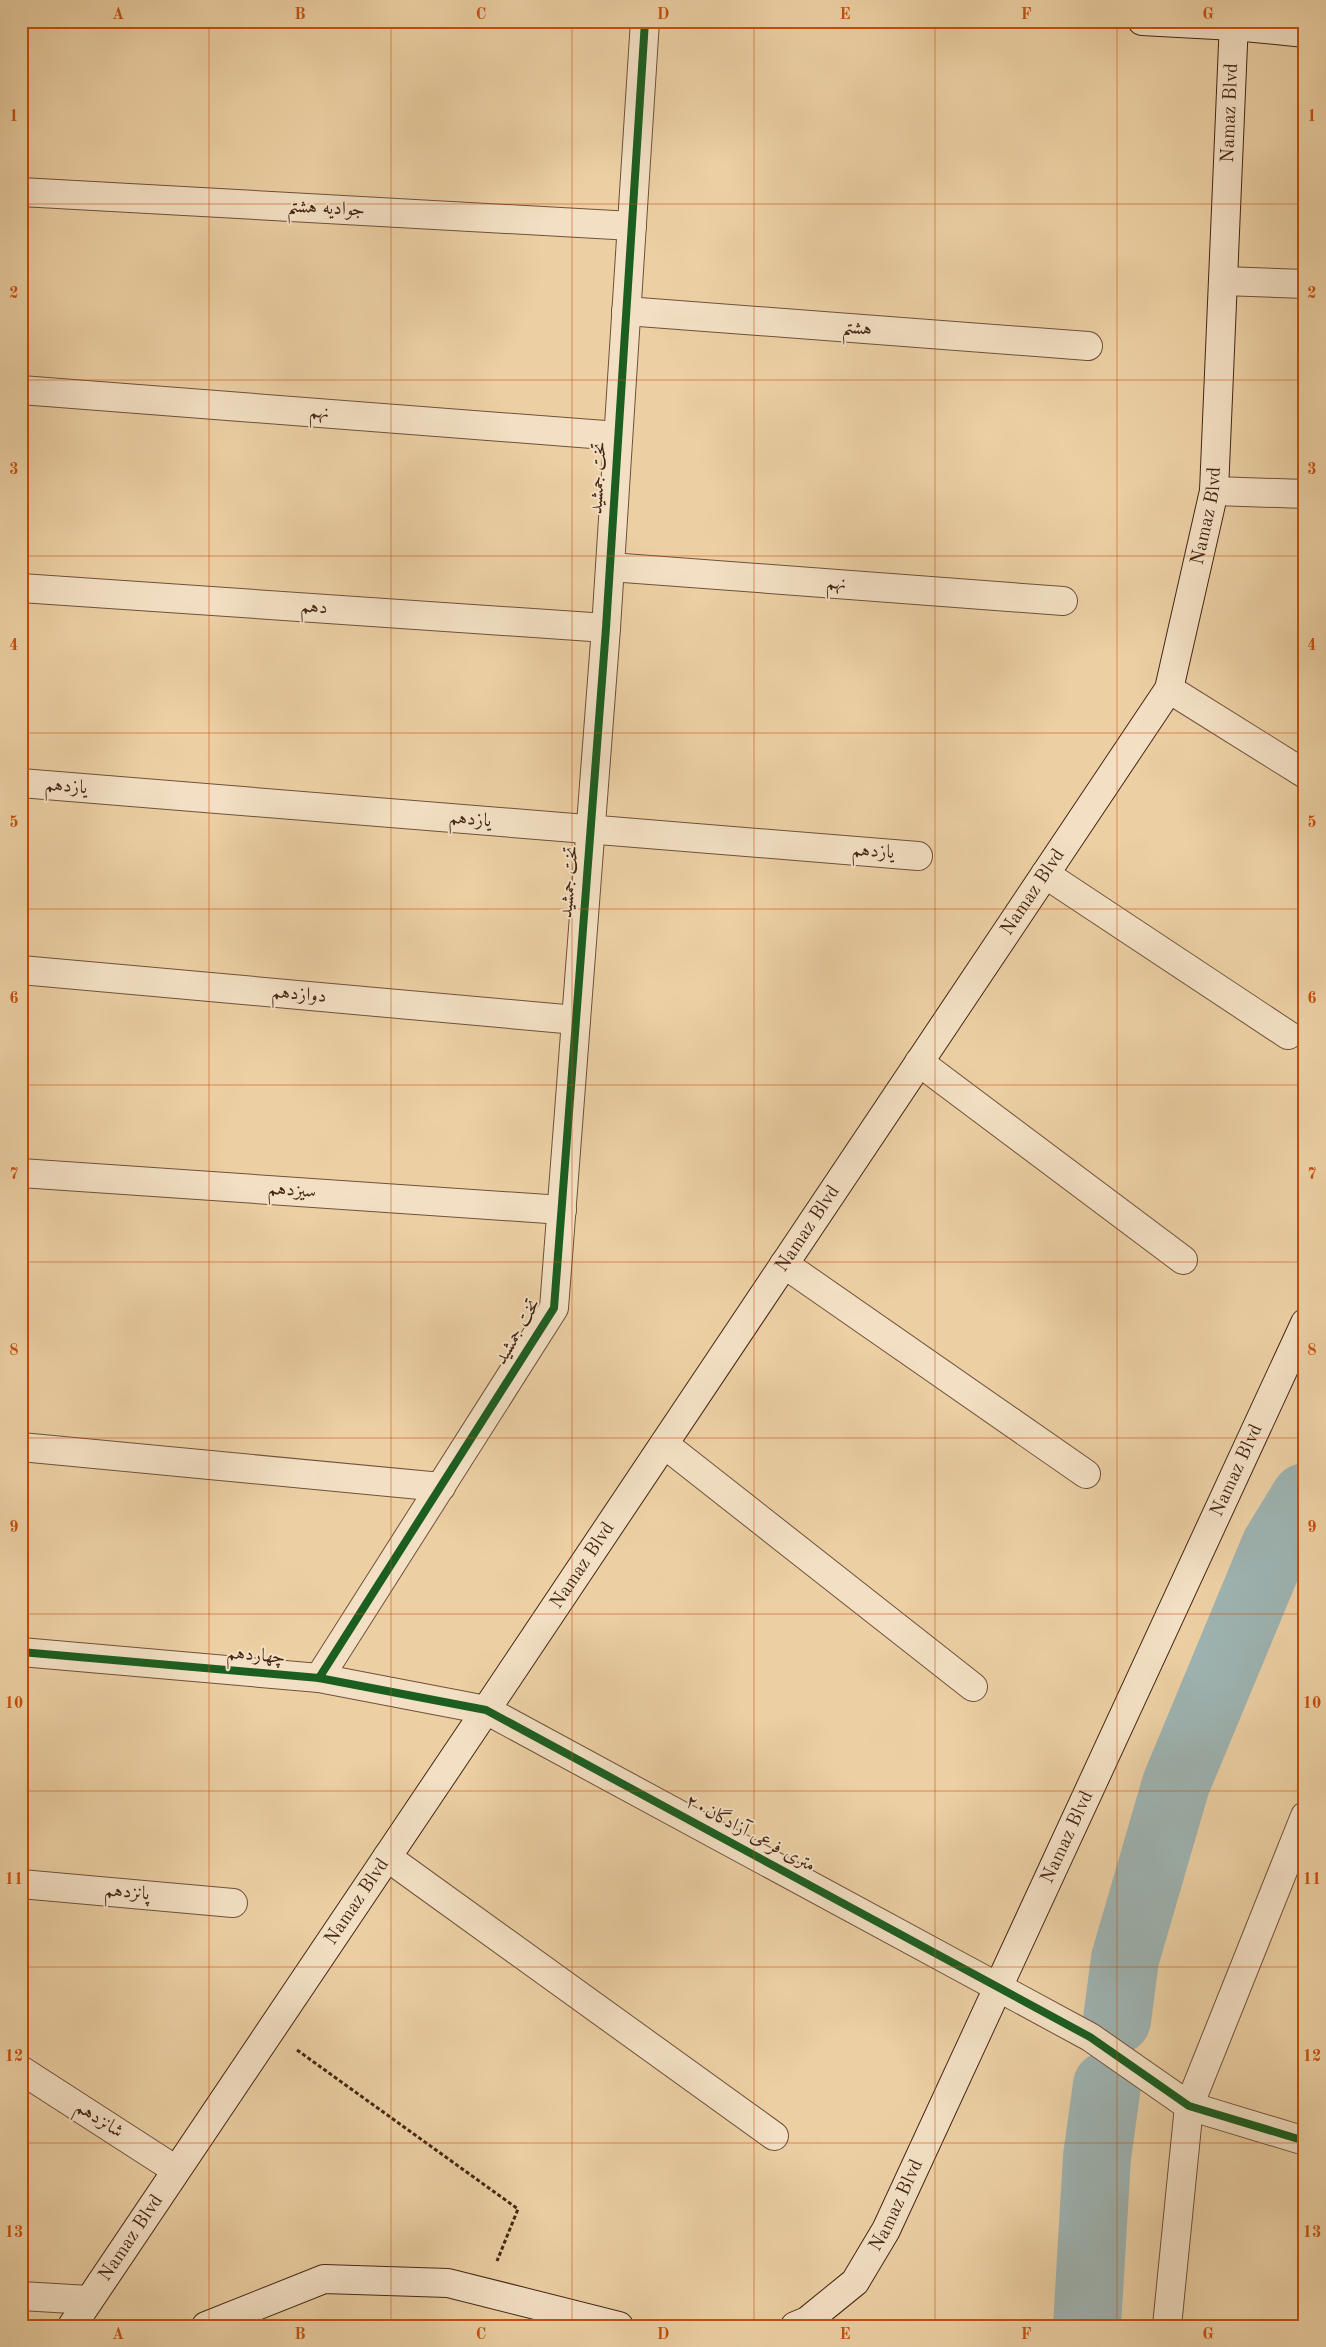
<svg xmlns="http://www.w3.org/2000/svg" width="1326" height="2347" font-family="'Old Standard TT',Amiri,serif">
	<rect width="100%" height="100%" fill="#ecd0a4"/>
	<filter id="stains"><feTurbulence type="fractalNoise" baseFrequency=".004" numOctaves="4"/><feColorMatrix values="0 0 0 0 .2 0 0 0 0 .09 0 0 0 0 .02 0 0 0 .5 -.17"/></filter>
	<radialGradient id="worn" r=".72"><stop offset=".6" stop-color="#630" stop-opacity="0"/><stop offset="1" stop-color="#630" stop-opacity=".3"/></radialGradient>
	<g fill="none" stroke-linecap="round" stroke-linejoin="round">
		<g stroke="#9eb4b2" stroke-width="68">
			<path d="M1117 2020 1125 1959 1176 1784 1275 1546 1305 1497"/>
			<path d="M1087 2326 1097 2157 1107 2085"/>
		</g>
		<g stroke="#6f513a" stroke-width="30">
			<g id="street">
				<path d="M21 192 632 226"/>
				<path d="M1223 281 1305 284"/>
				<path d="M626 311 1088 346"/>
				<path d="M21 390 618 436"/>
				<path d="M1214 491 1305 494"/>
				<path d="M610 567 1063 601"/>
				<path d="M21 588 606 628"/>
				<path d="M1169 689 1305 774"/>
				<path d="M21 783 918 856"/>
				<path d="M1045 874 1288 1035"/>
				<path d="M21 970 576 1020"/>
				<path d="M919 1062 1183 1260"/>
				<path d="M21 1173 562 1210"/>
				<path d="M784 1264 1086 1474"/>
				<path d="M664 1444 973 1687"/>
				<path d="M21 1447 441 1487"/>
				<path d="M21 1652 319 1678 486 1710 1090 2037 1189 2106 1305 2141"/>
				<path d="M319 1678 554 1308 606 628 645 21"/>
				<path d="M387 1857 774 2136"/>
				<path d="M21 1884 233 1903"/>
				<path d="M21 2070 176 2170"/>
				<path d="M21 2296 89 2300"/>
				<path d="M1167 2326 1189 2106 1305 1816"/>
			</g>
		</g>
		<g stroke="#452716" stroke-width="30">
			<g id="secondary">
				<path d="M1142 21 1234 26 1305 33"/>
				<path id="s1" d="M72 2326 486 1710 1169 689 1214 491 1234 21"/>
				<path d="M206 2326 324 2279 448 2283 619 2326"/>
				<path id="s2" d="M795 2326 807 2321 855 2282 886 2230 1305 1323"/>
			</g>
		</g>
		<path stroke="#452716" stroke-width="3" stroke-dasharray="4 2.5" stroke-linecap="butt" d="M297 2050 518 2209 497 2261"/>
		<use href="#street" stroke="#f3e0c4" stroke-width="28"/>
		<use href="#secondary" stroke="#f3e0c4" stroke-width="28"/>
		<g stroke="#f3e0c4" stroke-width="11">
			<g id="cycleway">
				<path d="M21 1652 319 1678 486 1710 1090 2037 1189 2106 1305 2141"/>
				<path d="M319 1678 554 1308 606 628 645 21"/>
			</g>
		</g>
		<use href="#cycleway" stroke="#1b5e20" stroke-width="8"/>
	</g>
	<path fill="none" stroke="#c74f0e" stroke-width="1" stroke-opacity="0.55" d="M209 21V2326M391 21V2326M572 21V2326M754 21V2326M935 21V2326M1117 21V2326M21 204H1305M21 380H1305M21 556H1305M21 733H1305M21 909H1305M21 1085H1305M21 1262H1305M21 1438H1305M21 1614H1305M21 1791H1305M21 1967H1305M21 2143H1305"/>
	<g text-anchor="middle" dominant-baseline="central" stroke-width="4" stroke-linejoin="round" paint-order="stroke">
		<g font-size="19" fill="#452716" stroke="#f3e0c4">
			<text stroke="none"><textPath href="#s1" startOffset="2552">Namaz Blvd</textPath></text>
			<text transform="translate(326 209) rotate(3)">جوادیه هشتم</text>
			<text transform="translate(857 329) rotate(4)">هشتم</text>
			<text transform="translate(319 413) rotate(4)">نهم</text>
			<text transform="translate(599 478) rotate(-87)">تخت جمشید</text>
			<text stroke="none"><textPath href="#s1" startOffset="2148">Namaz Blvd</textPath></text>
			<text transform="translate(836 584) rotate(4)">نهم</text>
			<text transform="translate(314 608) rotate(4)">دهم</text>
			<text transform="translate(66 787) rotate(5)">یازدهم</text>
			<text transform="translate(470 820) rotate(5)">یازدهم</text>
			<text transform="translate(873 852) rotate(4)">یازدهم</text>
			<text transform="translate(570 882) rotate(-85)">تخت جمشید</text>
			<text stroke="none"><textPath href="#s1" startOffset="1726">Namaz Blvd</textPath></text>
			<text transform="translate(299 995) rotate(5)">دوازدهم</text>
			<text transform="translate(292 1191) rotate(4)">سیزدهم</text>
			<text stroke="none"><textPath href="#s1" startOffset="1321">Namaz Blvd</textPath></text>
			<text transform="translate(518 1332) rotate(-60)">تخت جمشید</text>
			<text stroke="none"><textPath href="#s2" startOffset="972">Namaz Blvd</textPath></text>
			<text stroke="none"><textPath href="#s1" startOffset="916">Namaz Blvd</textPath></text>
			<text transform="translate(256 1656) rotate(5)">چهاردهم</text>
			<text transform="translate(750 1834) rotate(28)">۲۰متری فرعی آزادگان</text>
			<text stroke="none"><textPath href="#s2" startOffset="568">Namaz Blvd</textPath></text>
			<text transform="translate(127 1893) rotate(5)">پانزدهم</text>
			<text stroke="none"><textPath href="#s1" startOffset="511">Namaz Blvd</textPath></text>
			<text transform="translate(99 2120) rotate(33)">شانزدهم</text>
			<text stroke="none"><textPath href="#s2" startOffset="162">Namaz Blvd</textPath></text>
			<text stroke="none"><textPath href="#s1" startOffset="106">Namaz Blvd</textPath></text>
		</g>
	</g>
	<rect width="1326" height="2347" fill="none" stroke="#ecd0a4" stroke-width="55"/>
	<rect x="28" y="28" width="1270" height="2292" fill="none" stroke="#c74f0e" stroke-width="2"/>
	<g font-size="16" text-anchor="middle" font-weight="bold" fill="#c74f0e">
		<text x="118" y="19">A</text>
		<text x="300" y="19">B</text>
		<text x="481" y="19">C</text>
		<text x="663" y="19">D</text>
		<text x="845" y="19">E</text>
		<text x="1026" y="19">F</text>
		<text x="1208" y="19">G</text>
		<text x="14" y="121">1</text>
		<text x="1312" y="121">1</text>
		<text x="14" y="298">2</text>
		<text x="1312" y="298">2</text>
		<text x="14" y="474">3</text>
		<text x="1312" y="474">3</text>
		<text x="14" y="650">4</text>
		<text x="1312" y="650">4</text>
		<text x="14" y="827">5</text>
		<text x="1312" y="827">5</text>
		<text x="14" y="1003">6</text>
		<text x="1312" y="1003">6</text>
		<text x="14" y="1179">7</text>
		<text x="1312" y="1179">7</text>
		<text x="14" y="1355">8</text>
		<text x="1312" y="1355">8</text>
		<text x="14" y="1532">9</text>
		<text x="1312" y="1532">9</text>
		<text x="14" y="1708">10</text>
		<text x="1312" y="1708">10</text>
		<text x="14" y="1884">11</text>
		<text x="1312" y="1884">11</text>
		<text x="14" y="2061">12</text>
		<text x="1312" y="2061">12</text>
		<text x="14" y="2237">13</text>
		<text x="1312" y="2237">13</text>
		<text x="118" y="2339">A</text>
		<text x="300" y="2339">B</text>
		<text x="481" y="2339">C</text>
		<text x="663" y="2339">D</text>
		<text x="845" y="2339">E</text>
		<text x="1026" y="2339">F</text>
		<text x="1208" y="2339">G</text>
	</g>
	<rect width="100%" height="100%" filter="url(#stains)"/>
	<rect width="100%" height="100%" fill="url(#worn)"/>
</svg>
